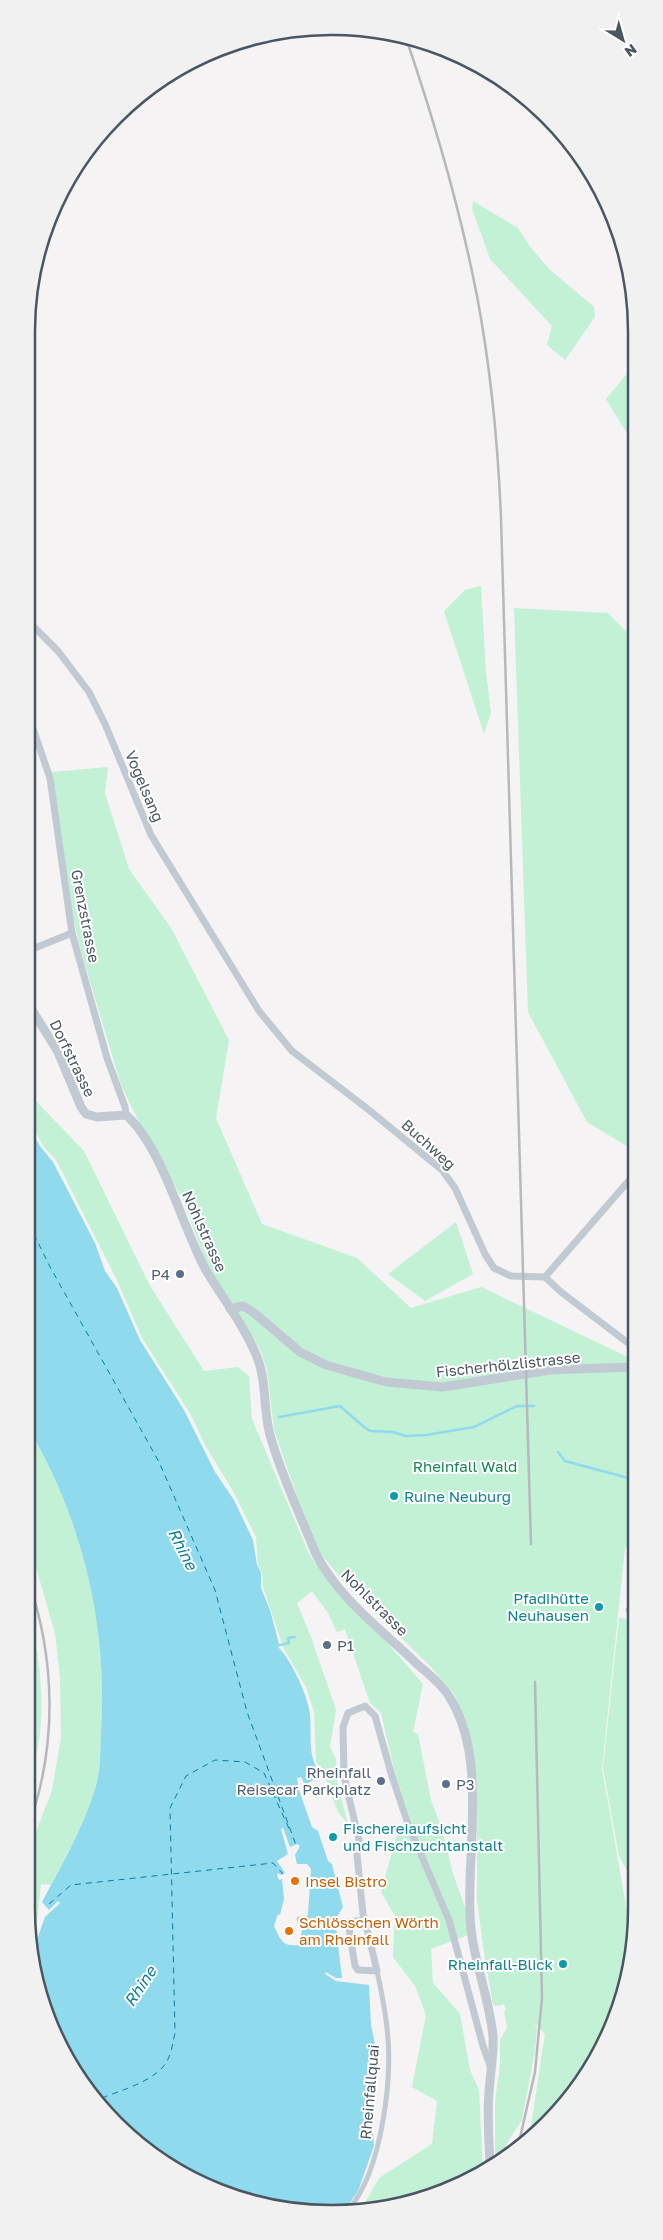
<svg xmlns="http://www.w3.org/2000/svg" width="663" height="2240" font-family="'Golos Text',sans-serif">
	<rect width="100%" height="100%" fill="#f5f3f3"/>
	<g fill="#c3f1d5">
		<path d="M473 201 518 228 531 248 549 269 594 307 595 317 565 360 547 345 552 326 490 259 472 209Z"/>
		<path d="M631 369H634V445L606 399Z"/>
		<path d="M481 586 486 672 491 713 484 734 444 611 465 590Z"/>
		<path d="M514 608 608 613 634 639 633 1147 625 1145 587 1122 528 1012Z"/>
		<path d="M108 767 105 793 129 869 171 928 229 1040 216 1118 262 1224 357 1258 411 1308 481 1287 632 1359V1542L625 1548 602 1769 631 1934V1968L596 2061 527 2140 531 2126 545 2034 534 2022 537 2028 535 2051 522 2120 507 2143 502 2158 495 2161V2101L500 2066V2040L507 2028 504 2011 506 2010 504 2004 499 2006 493 2005 483 1946 477 1899V1780L466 1721 454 1694 431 1667 345 1583 320 1553 298 1499 274 1430 267 1370 260 1349 207 1265 183 1200 137 1118 121 1085 80 948 69 899 52 772Z"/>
		<path d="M29 1090 35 1100 84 1151 149 1284 204 1371 238 1367 249 1376 252 1419 309 1554 339 1594 378 1632 423 1684 413 1732 418 1734 431 1800 442 1829 453 1874 465 1907 468 1935 431 1949 433 1983 460 2014 470 2070 479 2090 483 2168 411 2203 362 2208 379 2178 432 2144 437 2101 412 2087 426 2015 415 1986 393 1957 395 1916 381 1892 399 1826 413 1827 395 1773 381 1713 370 1703 345 1629 337 1632 328 1613 312 1591 297 1603 311 1637 336 1710 330 1747 336 1759 337 1781 348 1824 338 1812 323 1771 316 1762 314 1712 306 1687 284 1649 263 1587 262 1572 258 1565 256 1537 233 1491 205 1445 191 1415 142 1338 116 1278 56 1160 44 1147 29 1120Z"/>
		<path d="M456 1222 473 1274 425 1301 388 1274Z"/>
		<path d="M28 1428C83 1519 108 1628 101 1733 100 1751 101 1771 95 1789 85 1823 67 1854 51 1885L41 1884 35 1941 40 1959 39 1971 26 1908V1858L52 1790 61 1738 60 1678 55 1633 28 1540Z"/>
		<path d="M27 1609C38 1641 43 1686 41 1720 40 1746 32 1772 27 1797Z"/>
		<path d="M619 1618 632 1619 631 1878 619 1856 603 1768Z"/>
	</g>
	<path fill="#90daee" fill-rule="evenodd" d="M29 1127 40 1146 53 1162 65 1185 95 1243 105 1271 117 1288 140 1340 184 1410 215 1472 234 1500 253 1540 257 1565 261 1572V1588L270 1610 279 1644 278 1647C291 1659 308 1696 310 1714 312 1733 307 1755 319 1771L312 1781 305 1785 301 1777 297 1778 299 1790 312 1827 318 1831 328 1861 332 1864 343 1907 337 1917H332V1925L336 1927 342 1978H336L326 1972 325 1974 336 1981 369 1985 371 2025 377 2054 372 2118 374 2146 358 2191 345 2210 311 2213 196 2182 102 2110 49 2025 41 1982 42 1966 36 1942 45 1917 60 1903 58 1901 49 1910 42 1902C61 1866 83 1829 95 1789 101 1772 100 1751 101 1733 108 1628 83 1519 28 1428ZM283 1828 290 1847 297 1844 300 1846 295 1855 297 1864H307L311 1869 308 1914 303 1925 299 1945C283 1947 281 1941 274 1926L278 1914 280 1915 284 1899 282 1879 279 1880 277 1875 278 1873 281 1875 285 1873 277 1861 288 1854 281 1829Z"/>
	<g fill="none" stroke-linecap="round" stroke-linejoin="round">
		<g stroke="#90daee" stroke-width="2.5">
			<path d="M279 1417 340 1406 364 1427 370 1431 393 1432 406 1436 426 1435 474 1427 517 1406H534"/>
			<path d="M558 1452 565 1461 632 1479"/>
			<path d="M276 1646 289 1643 288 1638 295 1637"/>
		</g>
		<g stroke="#0c7c9b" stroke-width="1" stroke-dasharray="6 5" stroke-linecap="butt">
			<path d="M29 1224 49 1265 159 1462 215 1590 247 1712 296 1845"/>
			<path d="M49 1904 71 1885 273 1863 283 1874"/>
			<path d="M102 2098C124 2089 160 2080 169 2057 172 2050 173 2041 175 2033L170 1808 186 1776 215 1760 245 1762 264 1773 291 1833"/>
		</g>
		<g stroke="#c1cad2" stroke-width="5">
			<path d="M299 1919 334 1920 348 1922"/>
			<path d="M349 2209C382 2170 393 2078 387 2028 385 2009 381 1989 377 1971"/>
		</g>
		<g stroke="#c1cad2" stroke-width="7">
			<path d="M31 624 58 651 89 692 105 724 151 835 259 1011 292 1051 369 1110 442 1170 455 1188 485 1254 494 1268 511 1276 545 1277 561 1292 632 1346"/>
			<path d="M30 720 50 778 72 933 107 1058 125 1107 126 1115"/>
			<path d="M30 950 72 933"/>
			<path d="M545 1277 632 1177"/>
			<path d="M629 1610H632"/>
			<path d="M365 1920 348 1922 355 1966 358 1970 377 1971 365 1920 363 1914 357 1855 359 1840 344 1776 343 1727 348 1713 365 1706 375 1716 391 1773 408 1824 449 1920 483 2046 491 2068"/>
		</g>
		<g stroke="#c1cad2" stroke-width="9">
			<path d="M29 1005 58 1052 81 1107 86 1114 97 1117 126 1115C154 1139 174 1197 188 1231 194 1245 200 1260 207 1272 224 1300 245 1327 257 1357 267 1382 263 1410 270 1435 281 1475 300 1514 315 1552 337 1597 381 1629 416 1663 428 1674 442 1684 450 1698 487 1757 467 1847 470 1914 471 1956 489 1995 493 2036 494 2056 490 2073 489 2093 487 2116 489 2140 490 2164"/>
			<path d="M230 1309 243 1306 253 1312 300 1352 326 1365 386 1382 443 1387 550 1370 632 1367"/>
		</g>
		<g stroke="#b5b8bd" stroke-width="2.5">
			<path d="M406 38C435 123 460 208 477 296 491 370 498 444 501 518L531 1544"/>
			<path d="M27 1830C58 1748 56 1659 27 1576"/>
			<path d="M517 2151 535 2072 542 1998 535 1682"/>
		</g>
	</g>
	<g fill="#5c6f8a" stroke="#fff" stroke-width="2">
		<circle cx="180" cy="1274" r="5"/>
		<circle cx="327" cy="1645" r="5"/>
		<circle cx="381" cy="1781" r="5"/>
		<circle cx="446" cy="1784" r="5"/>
	</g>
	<g fill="#0f9aa8" stroke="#fff" stroke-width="2">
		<circle cx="394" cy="1496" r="5"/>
		<circle cx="599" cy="1607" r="5"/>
		<circle cx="333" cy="1837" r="5"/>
		<circle cx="563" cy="1964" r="5"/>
	</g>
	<g fill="#e8710a" stroke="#fff" stroke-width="2">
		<circle cx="295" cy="1881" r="5"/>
		<circle cx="289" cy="1931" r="5"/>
	</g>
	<g text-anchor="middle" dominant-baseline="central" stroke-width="4" stroke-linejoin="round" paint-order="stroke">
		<g font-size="15" fill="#4a5661" stroke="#fff">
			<text transform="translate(145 786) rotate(67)">Vogelsang</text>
			<text transform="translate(86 916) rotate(79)">Grenzstrasse</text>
			<text transform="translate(73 1058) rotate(64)">Dorfstrasse</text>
			<text transform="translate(429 1144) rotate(42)">Buchweg</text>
			<text transform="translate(205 1231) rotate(66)">Nohlstrasse</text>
			<text transform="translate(508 1364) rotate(-6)">Fischerhölzlistrasse</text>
			<text transform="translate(375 1602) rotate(45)">Nohlstrasse</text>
			<text transform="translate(369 2092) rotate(-85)">Rheinfallquai</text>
		</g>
		<g font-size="15" fill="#4e5e75" stroke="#fff" text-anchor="end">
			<text x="170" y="1274">P4</text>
			<text x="337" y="1645" text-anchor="start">P1</text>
			<text x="371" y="1772">Rheinfall<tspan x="371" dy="17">Reisecar Parkplatz</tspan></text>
			<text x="456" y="1784" text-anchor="start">P3</text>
		</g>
		<g font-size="15" fill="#17864f" stroke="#fff">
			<text x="465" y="1466">Rheinfall Wald</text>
		</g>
		<g font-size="15" fill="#0d838f" stroke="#fff" text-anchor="start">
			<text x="404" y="1496">Ruine Neuburg</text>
			<text x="589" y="1598" text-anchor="end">Pfadihütte<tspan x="589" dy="17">Neuhausen</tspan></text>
			<text x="343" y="1828">Fischereiaufsicht<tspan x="343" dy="17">und Fischzuchtanstalt</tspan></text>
			<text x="553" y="1964" text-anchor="end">Rheinfall-Blick</text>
		</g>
		<g font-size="15" fill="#c56008" stroke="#fff" text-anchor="start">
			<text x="305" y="1881">Insel Bistro</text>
			<text x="299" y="1922">Schlösschen Wörth<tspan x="299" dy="17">am Rheinfall</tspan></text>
		</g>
		<g font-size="16" font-style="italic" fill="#0c7c9b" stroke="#fff">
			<text transform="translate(183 1549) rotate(63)">Rhine</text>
			<text transform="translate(140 1986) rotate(-56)">Rhine</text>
		</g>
	</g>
	<path d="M0 0H663V2240H0ZM331 35H332A296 296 0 0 1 628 331V1909A296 296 0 0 1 332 2205H331A296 296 0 0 1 35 1909V331A296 296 0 0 1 331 35Z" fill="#f1f1f2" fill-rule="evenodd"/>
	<path fill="none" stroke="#4a5661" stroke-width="2.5" d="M331 35H332A296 296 0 0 1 628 331V1909A296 296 0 0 1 332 2205H331A296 296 0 0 1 35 1909V331A296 296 0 0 1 331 35Z"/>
	<g transform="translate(623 40) rotate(143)" stroke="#ffffff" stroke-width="4" paint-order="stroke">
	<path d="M0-4L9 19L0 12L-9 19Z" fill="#4a5661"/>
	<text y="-8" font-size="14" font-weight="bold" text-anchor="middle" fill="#4a5661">N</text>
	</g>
</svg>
